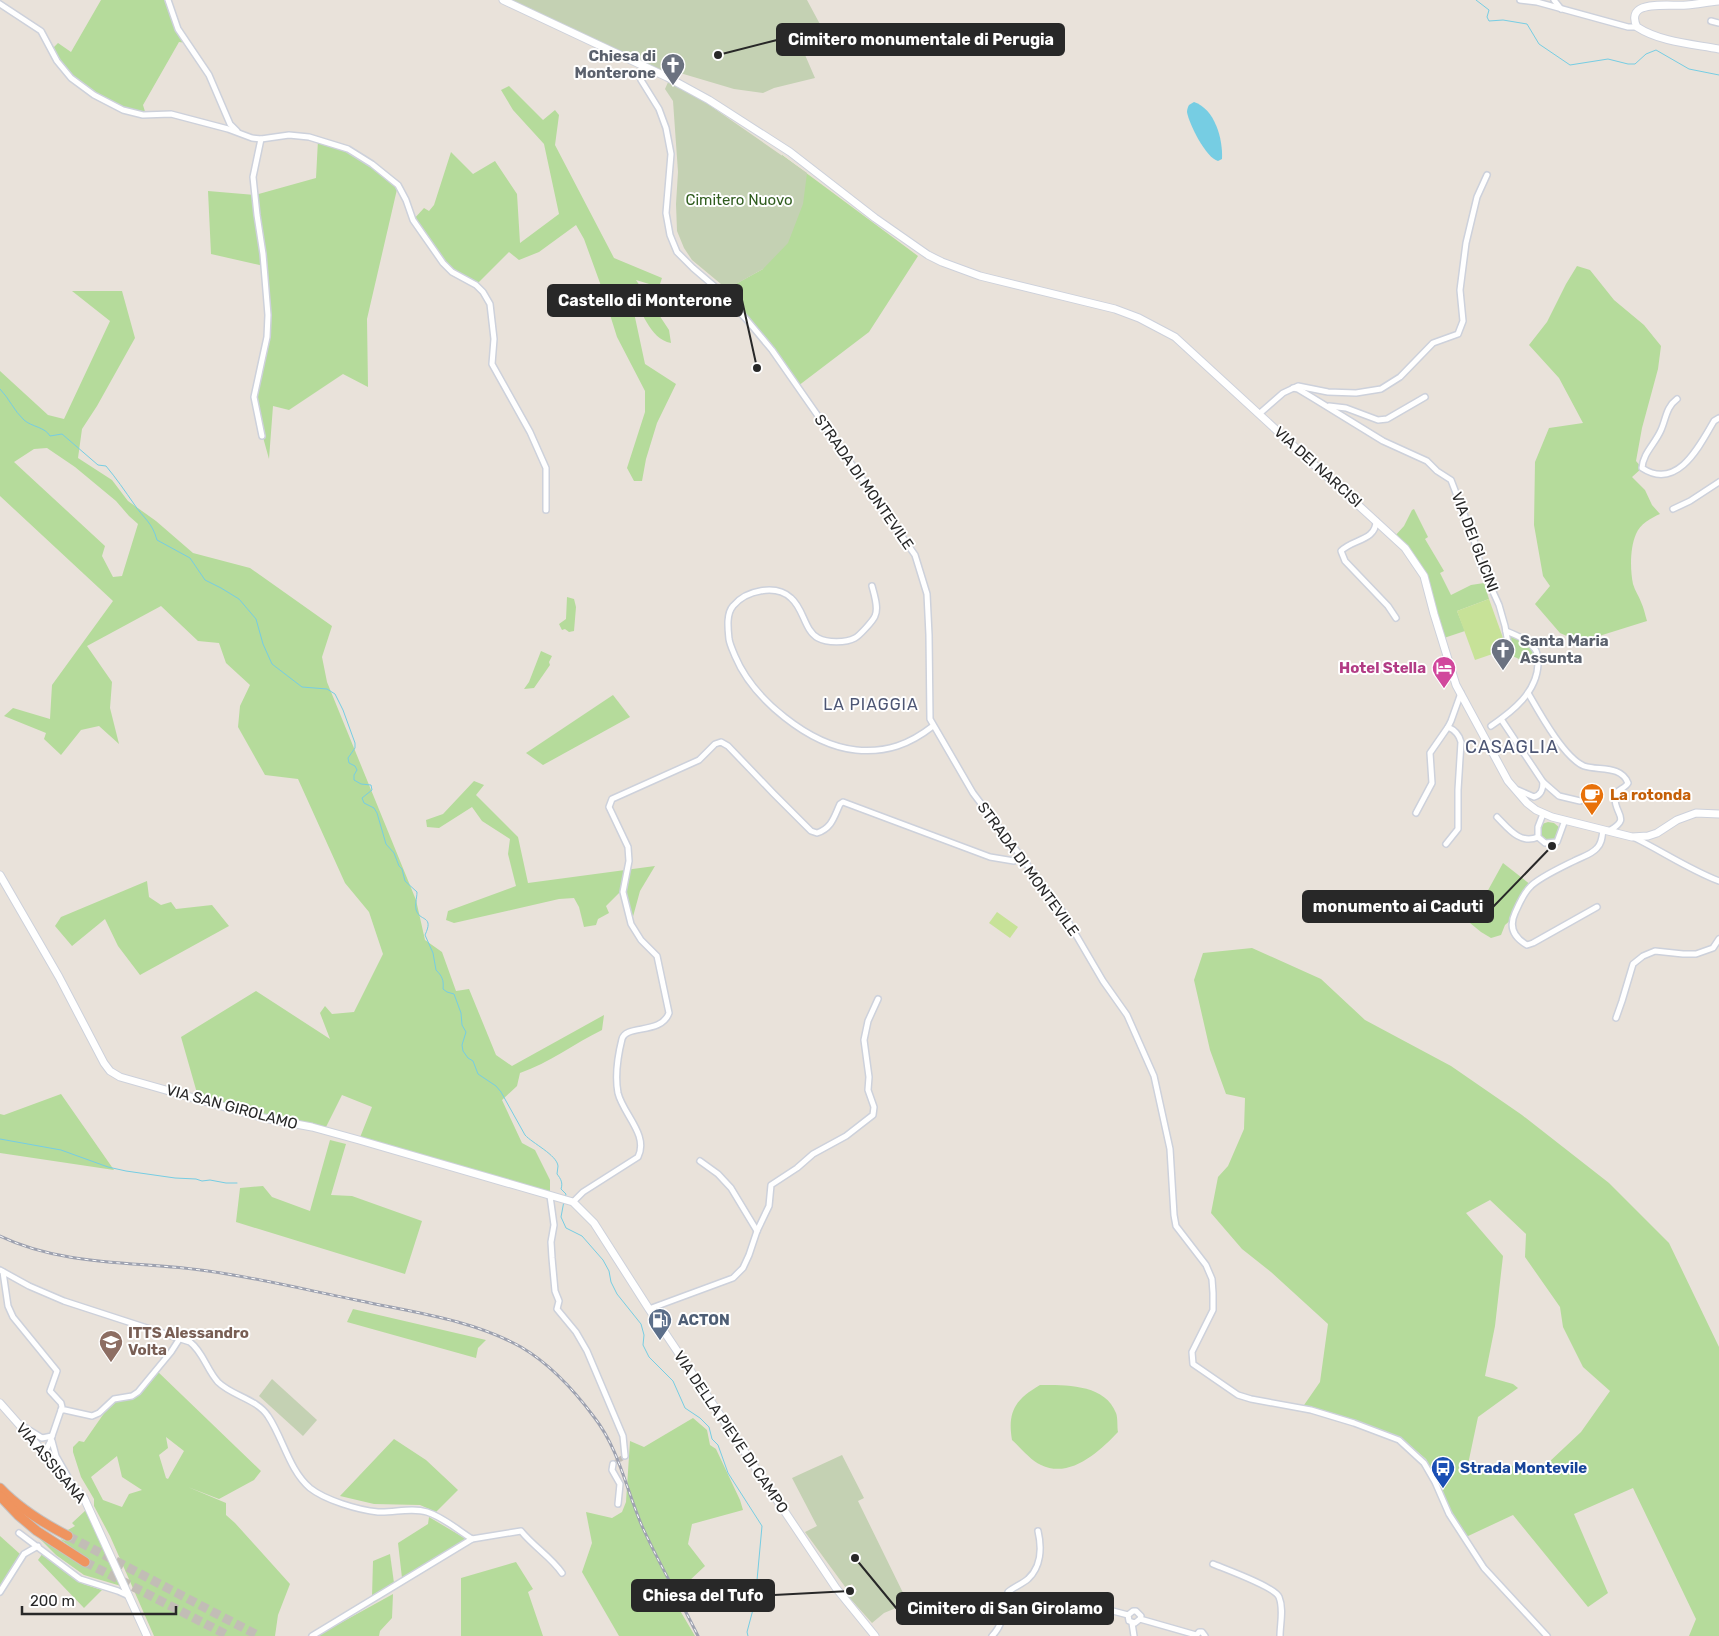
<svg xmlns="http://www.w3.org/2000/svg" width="1719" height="1636" font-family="Rubik,sans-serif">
	<rect width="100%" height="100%" fill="#e9e2da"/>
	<g fill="#b5db9b" fill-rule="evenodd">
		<path d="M101 0H166L187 43 179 42 143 105 146 115 123 110 71 78 51 50 58 43 71 52Z"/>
		<path d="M509 86 543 120 555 110 559 115 555 145 614 258 662 278 659 287 636 280 669 330 671 343C649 339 642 308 630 294L645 364 676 384 657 423 646 459 642 481H634L627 468 645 412V391L617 337 600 283 584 239 576 225 539 252 519 260 509 252 476 285 452 272 413 220 424 208 429 211 434 205 451 152 473 174 495 161 517 194 520 243 559 214 544 144 513 110 501 90Z"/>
		<path d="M318 140 348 149 398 185 367 319 368 387 343 374 289 410 273 406 269 459 261 430 254 397 267 337 264 266 211 254 208 191 255 195 316 178Z"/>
		<path d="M782 155 918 256 869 332 798 386 747 320 721 292 763 269Z"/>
		<path d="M1577 266 1590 270 1614 300 1644 325 1661 346 1658 369 1642 428 1636 461 1642 468 1632 477 1645 490 1652 505 1660 514C1651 518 1640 524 1636 534 1630 548 1630 569 1633 584 1635 591 1639 596 1641 602 1644 608 1645 615 1647 621L1580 642 1560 633 1535 604 1550 586 1543 576 1534 525 1535 462 1549 428 1583 423 1559 378 1529 345 1547 322 1566 284Z"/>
		<path d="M72 291H122L135 338 97 406 82 429 78 458 112 480 128 501 156 521 193 553 250 568 332 626 322 657 327 682 416 900 425 940 442 952 456 991 469 989 496 1055 512 1066 604 1015 602 1030C575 1043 549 1063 520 1073L517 1086 502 1100 522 1143 535 1150 550 1180V1196L359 1140 372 1107 342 1095 324 1131 218 1104 197 1093 181 1037 256 991 330 1039 320 1013 325 1006 332 1014 354 1012 383 954 369 912 345 883 298 779 265 775 238 727 240 706 250 685 226 663 219 643 198 641 161 606 87 646 112 682 110 708 119 744 99 726 81 730 61 755 44 739 46 733 4 716 13 708 50 719 52 685 113 601 0 496V371L48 415 64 419 110 321ZM47 448 75 467 116 501 129 516 138 524 122 576 113 577 102 556 105 546 14 462 34 449Z"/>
		<path d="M1414 509 1428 537 1425 539 1444 571 1440 573 1451 595 1471 585 1484 583 1489 599 1457 611 1465 631 1444 638 1424 576 1394 537 1404 526 1412 510Z"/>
		<path d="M567 597 574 599 576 607 574 631 569 632 565 629 562 630 559 624 566 619Z"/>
		<path d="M1506 631 1530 643 1538 660 1519 659 1508 654Z"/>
		<path d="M541 651 552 656 549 662 550 665 534 688 524 689 529 682Z"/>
		<path d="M613 695 630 717 543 765 526 753Z"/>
		<path d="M474 781 484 785 476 795 518 837 528 883 655 866 640 891 631 924 623 892H620L606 906 609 913 598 919 596 925 584 927 579 907 574 898 559 899 454 923 446 920 448 911 516 886 508 854 510 839 482 821 472 807 439 828 427 827 426 820 443 814Z"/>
		<path d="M1548 822 1554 823 1560 828 1555 841H1545L1539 835 1542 824Z"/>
		<path d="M1503 863 1531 885 1513 918 1505 925 1501 935 1491 938 1481 932 1470 923Z"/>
		<path d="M147 881 149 897 161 905 171 902 176 909 212 905 229 926 140 975 118 946 105 919 72 946 55 926 61 917Z"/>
		<path d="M1252 948 1321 979 1365 1020 1451 1066 1522 1115 1609 1183 1669 1243 1719 1347V1636H1689L1696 1619 1633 1488 1574 1514 1608 1593 1588 1607 1513 1515 1466 1537 1435 1482 1437 1481 1426 1459 1406 1442 1302 1408 1320 1382 1328 1324 1271 1272 1242 1249 1211 1213 1218 1177 1228 1166 1244 1129 1245 1098 1226 1094 1210 1050 1194 980 1203 953ZM1490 1200 1526 1234 1525 1257 1560 1307 1563 1327 1583 1367 1610 1391 1581 1432 1548 1463 1467 1469 1478 1417 1518 1388 1513 1384 1485 1376 1495 1326 1503 1256 1466 1213Z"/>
		<path d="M61 1094 114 1170 0 1153V1114L4 1115Z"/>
		<path d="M330 1140 346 1144 331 1195 352 1196 422 1221 405 1274 236 1222 240 1188 263 1186 272 1197 310 1211Z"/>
		<path d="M353 1309 486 1340 478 1348 476 1358 347 1322Z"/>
		<path d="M156 1370 261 1471 254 1480 219 1499 188 1487 226 1503V1515L235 1523 290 1584 278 1615 275 1636H154L110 1536 94 1506V1499L81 1477 73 1452V1447L79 1441 84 1442 114 1399 132 1396ZM166 1437 184 1451 168 1479 166 1478 159 1455 168 1448ZM117 1456 122 1477 142 1490 129 1494 122 1507 103 1500 91 1477Z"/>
		<path d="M1040 1385C1066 1385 1105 1384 1116 1413 1118 1418 1117 1427 1118 1432 1099 1452 1070 1479 1041 1465 1030 1460 1021 1448 1012 1440 1007 1411 1016 1399 1040 1385Z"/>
		<path d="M693 1418 707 1430 710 1445 716 1449 740 1500 743 1510 692 1524 688 1544 705 1566 672 1597 695 1636H619L582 1572 592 1543 586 1512 612 1518 622 1512 626 1502 630 1441 644 1447Z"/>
		<path d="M394 1439 426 1460 458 1490 436 1512 420 1505 374 1504 340 1496Z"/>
		<path d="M86 1510 121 1586 84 1575 56 1555 37 1536 85 1564 86 1558 60 1539 66 1541 67 1539 66 1531 75 1526 72 1523Z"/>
		<path d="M429 1517 466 1539 464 1543 402 1578 398 1543 428 1524Z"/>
		<path d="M0 1536 20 1554 0 1587Z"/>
		<path d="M43 1553 83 1584 102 1590 84 1608 38 1560Z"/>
		<path d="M390 1554 394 1583 372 1597 373 1561Z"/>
		<path d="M516 1562 533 1589 528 1592 543 1636H461V1578Z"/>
		<path d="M393 1594 392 1618 380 1631 379 1636H317Z"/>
	</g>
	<g fill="#c4d1b3">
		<path d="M511 0H807L822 28 799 41 815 78 774 88 763 93 734 89 670 70 668 73Z"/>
		<path d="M669 80 702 100 807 173 803 204 788 243 763 269 727 289 692 260 684 248 677 231 676 204 678 172 673 101 665 89Z"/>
		<path d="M272 1379 317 1420 303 1436 259 1396Z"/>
		<path d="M842 1455 864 1498 858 1501 908 1603 884 1613 872 1623 848 1596 857 1591 852 1584 846 1588 805 1532 817 1526 792 1478Z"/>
	</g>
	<g fill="#c7e298">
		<path d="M1489 599 1507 649 1475 660 1457 611Z"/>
		<path d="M997 912 1018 927 1010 938 989 923Z"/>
	</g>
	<path fill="#76cde3" d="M1194 102C1215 109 1223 139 1222 159L1218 161C1206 158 1189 124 1187 112 1187 109 1188 107 1189 105Z"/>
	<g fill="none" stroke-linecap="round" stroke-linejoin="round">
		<g stroke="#76cde3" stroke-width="1">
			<path d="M1476 0 1489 10 1487 17 1489 21 1503 20 1527 24 1539 44 1570 65 1608 59 1628 64H1635L1646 54 1656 50 1689 69 1719 75"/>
			<path d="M0 389C9 398 14 411 24 420 32 427 45 427 50 436L62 434 98 465 106 466C116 478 125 491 134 504 144 519 152 522 157 540L190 558 205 580 221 588 239 599 256 619 263 644 272 664 302 687 327 689 335 694 343 710 355 743V748L348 758 349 763 355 766 357 770 354 775V780L361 784 371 785 372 790 362 798 364 803 374 808 377 813 386 844 394 853 399 866 402 869 405 881 417 892C417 898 414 907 417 912 421 921 434 916 425 935L433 953 436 970C442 976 444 980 443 989L447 992 454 994 461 1013 462 1025 466 1032 462 1045 463 1051 468 1058 473 1061 478 1074 496 1086 501 1092 525 1135C532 1143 557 1155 558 1166 558 1169 557 1171 557 1174 561 1179 563 1183 561 1189L566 1194 565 1198"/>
			<path d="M0 1139 61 1150 108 1167 126 1171 175 1178 196 1179 202 1181 210 1180 226 1183H237"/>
			<path d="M564 1201 561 1217 566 1228 582 1236 603 1260 609 1271 611 1282 617 1294 641 1324 644 1335 643 1345 649 1357 673 1381 685 1408 700 1418 709 1427 712 1439 718 1445 728 1473 762 1526 755 1602 747 1632 748 1636"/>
		</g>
		<path stroke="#c2bdb6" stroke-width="5" stroke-dasharray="5 2.5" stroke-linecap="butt" d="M613 1464 625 1456"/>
		<g stroke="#c2bdb6" stroke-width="9" stroke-dasharray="9 4.5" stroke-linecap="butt">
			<path d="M68 1536 259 1636"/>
			<path d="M85 1562 229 1636"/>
		</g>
		<g stroke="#cdd1db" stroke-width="8">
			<g id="street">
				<path d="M168 0 178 29 209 75 230 124 237 131"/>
				<path d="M1520 0 1537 2 1628 27H1637"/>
				<path d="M1554 0 1561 9"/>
				<path d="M0 4 41 31 57 61 71 78 94 95 123 110 143 115 171 114 228 129 252 138 261 139 253 177 257 215 263 254 268 315 267 337 254 397 262 436"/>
				<path d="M1711 21 1719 23"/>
				<path d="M643 65 640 74 641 80 659 109 666 128 671 154 666 213 670 235 677 252 693 268 721 292 747 320 772 350 915 555 927 594 929 635 930 719 973 793 1062 911 1103 981 1127 1015 1154 1076 1170 1149 1174 1215 1176 1226 1206 1265 1212 1279 1213 1293V1310L1192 1352 1193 1364 1238 1395 1251 1399 1311 1410 1354 1423 1399 1440 1424 1463 1435 1482 1449 1514 1484 1568 1547 1636"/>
				<path d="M261 139 289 135 309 137 348 149 372 164 398 185 406 200 413 220 443 263 452 272 476 285 483 292 490 304 494 339 492 364 530 432 546 468V510"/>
				<path d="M1293 388 1298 389 1313 398 1383 441 1427 461 1437 471 1451 480 1474 540 1480 563 1499 605 1505 626 1509 649 1506 658"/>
				<path d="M1677 399C1666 407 1666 419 1661 430 1655 444 1643 453 1642 468 1677 491 1699 447 1714 421L1719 418"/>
				<path d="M1329 406 1346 408 1378 420 1387 419 1425 397"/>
				<path d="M1259 414 1283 393 1298 386 1328 392 1356 393 1381 389 1400 377 1433 343 1458 334 1463 321 1460 290 1466 243 1477 197 1487 175"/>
				<path d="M1673 509 1690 501 1719 482"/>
				<path d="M1376 521C1376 541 1352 539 1341 551L1345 561 1388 606 1396 618"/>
				<path d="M872 586C874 594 879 608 875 616 873 621 859 636 855 638 846 643 827 643 818 638 804 630 804 609 791 598 776 584 746 590 733 606 726 614 728 629 729 639 730 645 733 651 735 656 753 699 809 745 856 750 887 753 910 744 933 726"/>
				<path d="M1528 693C1539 712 1564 758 1584 766 1599 771 1621 765 1628 783 1625 789 1615 790 1615 797 1614 815 1632 818 1609 831"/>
				<path d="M1501 719 1543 782 1559 796 1580 801"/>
				<path d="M1491 726C1513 711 1537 692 1538 664 1538 659 1538 653 1535 649 1529 640 1516 635 1506 631"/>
				<path d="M1518 790 1534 797C1541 795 1543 790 1543 782"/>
				<path d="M1416 813 1432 783 1430 753 1448 727"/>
				<path d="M1543 814 1538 827V837L1545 843 1557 842 1565 820"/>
				<path d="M1497 817C1508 828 1520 845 1538 837"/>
				<path d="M1633 837C1662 851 1688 869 1719 881"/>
				<path d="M1446 844 1458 829V790L1461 742C1459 734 1455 730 1448 727L1451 721 1461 693"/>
				<path d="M1597 907 1533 943 1527 945C1515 938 1508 928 1515 913 1519 904 1523 894 1530 887 1538 878 1562 867 1574 861 1581 857 1591 855 1597 848 1602 843 1602 837 1603 830"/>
				<path d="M1616 1018 1622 1001 1633 964 1643 956 1655 951 1683 954H1696L1713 948 1719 939"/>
				<path d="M700 1161 718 1174 731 1188 757 1231"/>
				<path d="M550 1196 554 1225 551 1242 552 1258 555 1291 559 1301 557 1309 576 1332 587 1351 623 1436 625 1456"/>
				<path d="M573 1202 583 1192 638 1157C649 1135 623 1114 618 1093 615 1077 618 1055 622 1039 626 1024 661 1035 669 1013L657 956 641 940 631 924 623 892 629 861 628 847 609 807 612 799 699 760 715 744 721 742 728 746 774 794 811 831 817 833C832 828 834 817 840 804L843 802 990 857 1014 861 1020 855"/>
				<path d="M0 1270 29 1286 64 1301 190 1342C203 1352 207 1370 218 1382 232 1396 257 1399 268 1416 283 1438 289 1470 310 1488 325 1500 358 1510 378 1512 394 1513 411 1507 427 1512 443 1517 458 1530 472 1539L521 1531C534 1547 551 1557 562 1573"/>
				<path d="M3 1272 8 1306 13 1317 57 1371 50 1391 61 1403 62 1407 50 1442 47 1448 41 1450"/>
				<path d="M649 1309 733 1278 743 1268 749 1255 757 1231 769 1206 771 1185 797 1168 813 1154 846 1136 873 1115 874 1107 868 1090 869 1077 864 1040 868 1021 878 999"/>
				<path d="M61 1410H65L92 1416 99 1413 114 1399 132 1396 138 1392 171 1352 180 1338"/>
				<path d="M24 1427 42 1438 52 1436"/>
				<path d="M52 1441 56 1456 68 1477"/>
				<path d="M613 1464 612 1470 620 1484 618 1504"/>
				<path d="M19 1533 80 1579 118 1591 129 1596"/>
				<path d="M1213 1564C1225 1569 1275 1587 1279 1597 1284 1609 1280 1624 1280 1636"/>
				<path d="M0 1592 24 1554 38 1546"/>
				<path d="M1094 1606 1090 1609 1085 1608 1084 1603 1086 1600 1091 1599 1094 1603V1606L1128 1615"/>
				<path d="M1140 1619 1141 1616 1136 1611H1133L1128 1615 1129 1621 1135 1623 1140 1619 1196 1635"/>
				<path d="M1132 1623 1134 1636"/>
				<path d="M312 1636 472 1539"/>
				<path d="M992 1636C1004 1624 1005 1607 1008 1592 1014 1587 1022 1584 1028 1579 1041 1567 1042 1548 1038 1531"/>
				<path d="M1196 1636 1199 1632H1202L1205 1636"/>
			</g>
		</g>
		<g stroke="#cdd1db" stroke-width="9">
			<g id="secondary">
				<path d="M503 0 667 77 709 100 790 152 875 218 928 255 942 262 980 276 1115 309 1139 318 1175 337 1405 548 1424 576 1434 614 1456 685 1508 781 1527 803 1536 810 1552 817 1632 837 1648 836 1657 833 1677 820 1696 813 1719 814"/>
				<path d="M1719 1C1708 2 1698 4 1687 5 1675 6 1650 3 1640 9 1633 13 1634 21 1637 27 1660 42 1692 44 1719 49"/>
				<path d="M0 875 59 977 104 1063 110 1071 120 1077 264 1118 312 1127 359 1140 573 1202 594 1223 649 1309 836 1588 875 1636"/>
				<path d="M0 1403 84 1498 147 1636"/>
			</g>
		</g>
		<g stroke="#c3c3c3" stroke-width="11">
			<g id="highway">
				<path d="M0 1488C19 1508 43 1523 68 1536"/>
				<path d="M0 1496 18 1515 37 1531 85 1562"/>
			</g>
		</g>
		<use href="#street" stroke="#fff" stroke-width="5"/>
		<use href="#secondary" stroke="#fff" stroke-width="7"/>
		<use href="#highway" stroke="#ef945f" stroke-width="9"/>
		<g stroke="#9ea2b0" stroke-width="3">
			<path id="rail" d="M0 1236C65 1267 139 1261 208 1271 258 1278 307 1290 356 1300 411 1312 471 1319 521 1347 550 1364 574 1390 594 1417 619 1449 626 1489 642 1526 659 1564 680 1599 698 1636"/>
		</g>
		<use href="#rail" stroke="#fff" stroke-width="1" stroke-dasharray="4" stroke-linecap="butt"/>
	</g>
	<defs>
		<g id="church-pin" transform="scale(1.25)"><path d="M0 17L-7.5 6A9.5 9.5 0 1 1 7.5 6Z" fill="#6b7280" stroke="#fff"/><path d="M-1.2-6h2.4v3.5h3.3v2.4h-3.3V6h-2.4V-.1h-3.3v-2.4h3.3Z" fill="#fff"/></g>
		<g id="hotel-pin" transform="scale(1.25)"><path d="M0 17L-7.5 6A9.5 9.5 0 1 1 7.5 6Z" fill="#d1479c" stroke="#fff"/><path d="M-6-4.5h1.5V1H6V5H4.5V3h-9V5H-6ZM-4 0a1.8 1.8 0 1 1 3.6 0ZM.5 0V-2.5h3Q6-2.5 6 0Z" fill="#fff"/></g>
		<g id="cafe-pin" transform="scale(1.25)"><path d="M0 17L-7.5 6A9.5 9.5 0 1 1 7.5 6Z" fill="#e8710a" stroke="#fff"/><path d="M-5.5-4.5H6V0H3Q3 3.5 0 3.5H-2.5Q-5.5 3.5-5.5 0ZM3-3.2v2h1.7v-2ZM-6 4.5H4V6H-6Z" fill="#fff"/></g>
		<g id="fuel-pin" transform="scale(1.25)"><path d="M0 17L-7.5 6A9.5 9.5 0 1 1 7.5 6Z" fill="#5c6f8a" stroke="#fff"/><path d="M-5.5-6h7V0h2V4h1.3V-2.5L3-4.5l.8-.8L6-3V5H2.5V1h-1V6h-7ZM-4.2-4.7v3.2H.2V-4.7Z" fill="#fff"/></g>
		<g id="university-pin" transform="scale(1.25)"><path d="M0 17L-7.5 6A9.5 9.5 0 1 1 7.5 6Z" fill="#8d6e63" stroke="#fff"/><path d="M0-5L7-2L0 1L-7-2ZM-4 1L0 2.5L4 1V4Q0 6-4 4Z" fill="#fff"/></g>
		<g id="bus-pin" transform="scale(1.25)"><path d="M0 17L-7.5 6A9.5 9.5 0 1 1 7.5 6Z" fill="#1a4fb4" stroke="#fff"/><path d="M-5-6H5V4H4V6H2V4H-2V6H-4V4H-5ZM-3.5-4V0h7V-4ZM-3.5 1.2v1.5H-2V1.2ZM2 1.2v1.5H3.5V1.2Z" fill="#fff"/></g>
	</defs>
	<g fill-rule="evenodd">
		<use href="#church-pin" x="673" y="65"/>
		<use href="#church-pin" x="1503" y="650"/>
		<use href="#hotel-pin" x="1444" y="668"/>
		<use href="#cafe-pin" x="1592" y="795"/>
		<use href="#fuel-pin" x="660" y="1320"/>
		<use href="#university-pin" x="111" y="1342"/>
		<use href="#bus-pin" x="1443" y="1468"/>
	</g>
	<g text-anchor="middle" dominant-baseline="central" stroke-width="4" stroke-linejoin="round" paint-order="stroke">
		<g font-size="15" font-weight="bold" fill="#5b616d" stroke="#fff" text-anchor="end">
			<text x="656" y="56">Chiesa di<tspan x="656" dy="17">Monterone</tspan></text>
			<text x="1520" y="641" text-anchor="start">Santa Maria<tspan x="1520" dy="17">Assunta</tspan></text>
		</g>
		<g font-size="15" fill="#305d1f" stroke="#fff">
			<text x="739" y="200">Cimitero Nuovo</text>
		</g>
		<g font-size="15" fill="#282828" stroke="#fff">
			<text transform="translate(1318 467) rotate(42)">VIA DEI NARCISI</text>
			<text transform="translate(864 482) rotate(55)">STRADA DI MONTEVILE</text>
			<text transform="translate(1475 542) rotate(69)">VIA DEI GLICINI</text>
			<text transform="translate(1028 869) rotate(54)">STRADA DI MONTEVILE</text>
			<text transform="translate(232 1107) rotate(15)">VIA SAN GIROLAMO</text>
			<text transform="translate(731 1432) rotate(56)">VIA DELLA PIEVE DI CAMPO</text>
			<text transform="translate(51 1463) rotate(50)">VIA ASSISANA</text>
		</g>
		<g font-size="15" font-weight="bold" fill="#b23c85" stroke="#fff" text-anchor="end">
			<text x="1426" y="668">Hotel Stella</text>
		</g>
		<g font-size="15" font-weight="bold" fill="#c56008" stroke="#fff" text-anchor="start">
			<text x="1610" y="795">La rotonda</text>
		</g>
		<g font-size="15" font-weight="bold" fill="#4e5e75" stroke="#fff" text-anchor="start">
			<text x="678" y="1320">ACTON</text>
		</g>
		<g font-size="15" font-weight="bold" fill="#785e54" stroke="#fff" text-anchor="start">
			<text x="128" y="1333">ITTS Alessandro<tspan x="128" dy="17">Volta</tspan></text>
		</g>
		<g font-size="15" font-weight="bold" fill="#164399" stroke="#fff" text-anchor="start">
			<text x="1460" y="1468">Strada Montevile</text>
		</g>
		<g font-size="16" letter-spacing="1" fill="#4d5674" stroke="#fff">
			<text x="871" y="704">LA PIAGGIA</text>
		</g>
		<g font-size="18" letter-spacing="1" fill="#4d5674" stroke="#fff">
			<text x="1512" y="747">CASAGLIA</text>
		</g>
	</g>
	<path fill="none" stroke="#282828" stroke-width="2" d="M718 55L777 40M757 368L742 300M1552 846L1493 907M850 1591L774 1595M855 1558L897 1609"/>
	<g fill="#282828" stroke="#fff" stroke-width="2">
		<circle cx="718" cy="55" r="5"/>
		<circle cx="757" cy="368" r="5"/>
		<circle cx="1552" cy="846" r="5"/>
		<circle cx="850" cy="1591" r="5"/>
		<circle cx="855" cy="1558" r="5"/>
	</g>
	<g fill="#282828" stroke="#282828" stroke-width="2">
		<rect x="777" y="24" width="287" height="31" rx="5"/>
		<rect x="548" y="285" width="194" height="31" rx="5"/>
		<rect x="1303" y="891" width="190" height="31" rx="5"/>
		<rect x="632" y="1580" width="142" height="31" rx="5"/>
		<rect x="897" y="1593" width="216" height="31" rx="5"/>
	</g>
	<g font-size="16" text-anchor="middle" font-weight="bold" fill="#fff">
		<text x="921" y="45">Cimitero monumentale di Perugia</text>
		<text x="645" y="306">Castello di Monterone</text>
		<text x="1398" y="912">monumento ai Caduti</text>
		<text x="703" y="1601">Chiesa del Tufo</text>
		<text x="1005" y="1614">Cimitero di San Girolamo</text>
	</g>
	<path d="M22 1606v8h154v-8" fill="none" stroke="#282828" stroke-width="2.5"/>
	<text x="30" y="1606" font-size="15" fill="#282828" stroke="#ffffff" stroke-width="4" paint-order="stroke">200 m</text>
</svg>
